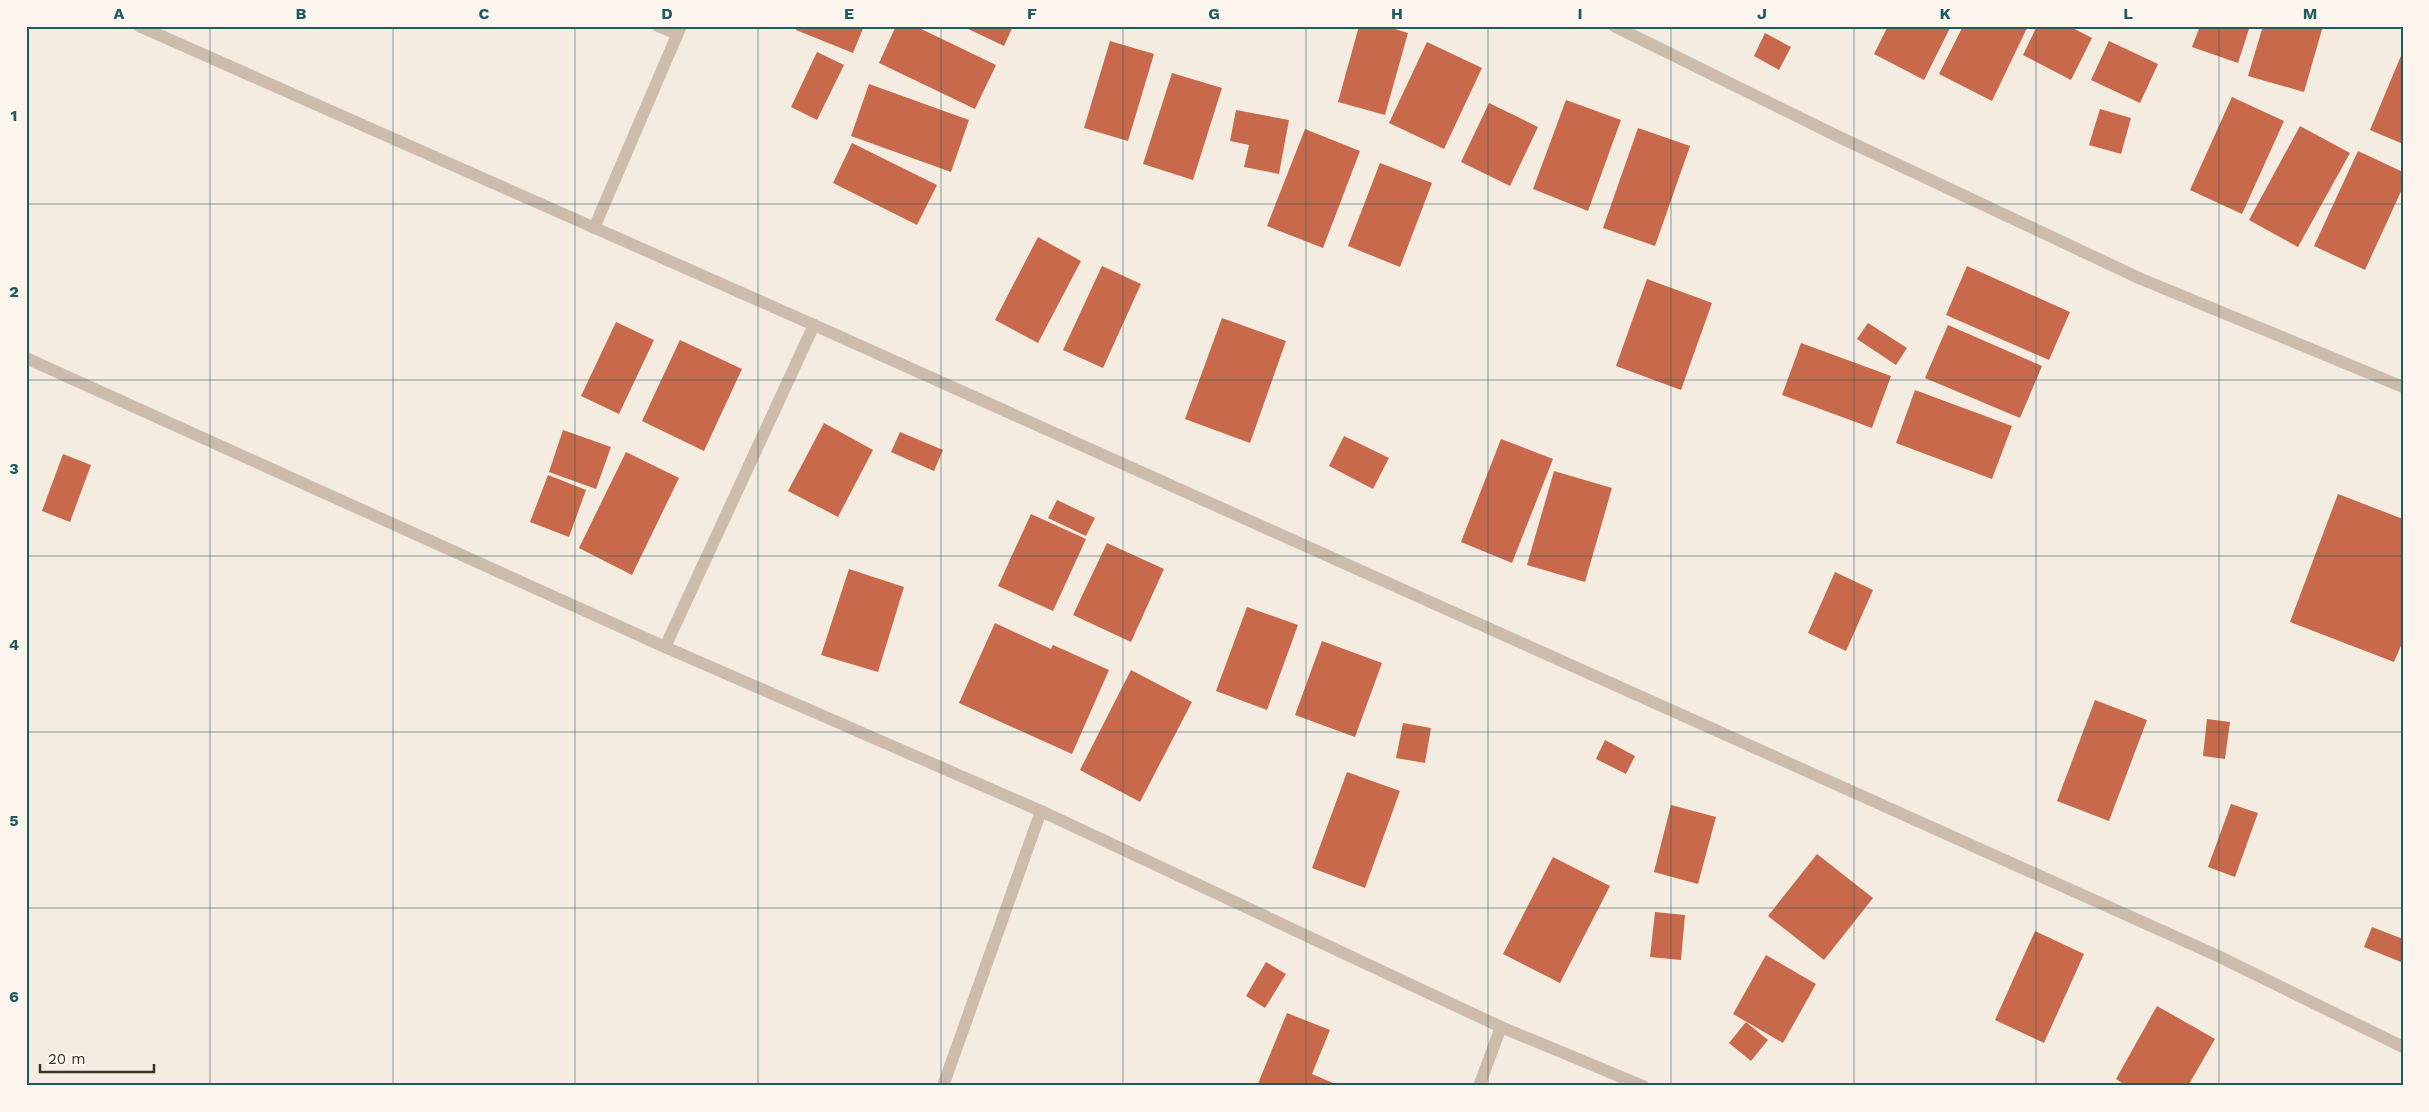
<svg xmlns="http://www.w3.org/2000/svg" width="2429" height="1112" font-family="'Work Sans',sans-serif">
	<rect width="100%" height="100%" fill="#f4ebe1"/>
	<g fill="#c8694b">
		<path d="M797 26H864L853 53 796 30Z"/>
		<path d="M896 26H915L996 65 975 109 879 63Z"/>
		<path d="M962 26H1013L1004 46Z"/>
		<path d="M1359 26H1385L1408 33 1385 115 1338 102Z"/>
		<path d="M1888 26H1951L1924 80 1874 54Z"/>
		<path d="M1963 26H2028L1992 101 1939 74Z"/>
		<path d="M2037 26H2069L2092 38 2071 80 2023 55Z"/>
		<path d="M2200 26H2250L2238 63 2192 47Z"/>
		<path d="M2263 26H2323L2304 92 2248 76Z"/>
		<path d="M1765 33 1791 47 1779 70 1754 56Z"/>
		<path d="M1110 41 1154 54 1128 141 1084 128Z"/>
		<path d="M2109 41 2158 64 2140 103 2091 80Z"/>
		<path d="M1427 42 1482 68 1444 149 1389 123Z"/>
		<path d="M2403 51V144L2370 130Z"/>
		<path d="M817 52 844 65 817 120 791 107Z"/>
		<path d="M1172 73 1222 88 1193 180 1143 164Z"/>
		<path d="M869 84 969 120 951 172 851 136Z"/>
		<path d="M2232 97 2284 121 2242 214 2190 190Z"/>
		<path d="M1566 100 1621 120 1588 211 1533 189Z"/>
		<path d="M1489 103 1538 127 1510 186 1461 162Z"/>
		<path d="M2100 109 2131 118 2121 154 2089 145Z"/>
		<path d="M1236 110 1289 120 1279 174 1244 167 1249 145 1230 141Z"/>
		<path d="M2300 126 2350 153 2298 247 2249 220Z"/>
		<path d="M1638 128 1690 146 1655 246 1603 228Z"/>
		<path d="M1305 129 1360 151 1323 248 1267 226Z"/>
		<path d="M852 143 937 185 917 225 833 183Z"/>
		<path d="M2358 151 2403 172V187L2365 270 2314 246Z"/>
		<path d="M1380 163 1432 183 1400 267 1348 246Z"/>
		<path d="M1038 237 1081 261 1038 343 995 320Z"/>
		<path d="M1102 266 1141 284 1103 368 1063 350Z"/>
		<path d="M1967 266 2070 312 2049 360 1946 315Z"/>
		<path d="M1647 279 1712 303 1681 390 1616 366Z"/>
		<path d="M1222 318 1286 341 1250 443 1185 419Z"/>
		<path d="M616 322 654 340 619 414 581 396Z"/>
		<path d="M1868 323 1907 348 1896 365 1857 339Z"/>
		<path d="M1948 325 2042 366 2020 418 1925 378Z"/>
		<path d="M680 340 742 369 704 451 642 421Z"/>
		<path d="M1801 343 1891 376 1872 428 1782 395Z"/>
		<path d="M1915 390 2012 426 1992 479 1896 443Z"/>
		<path d="M824 423 873 450 838 517 788 491Z"/>
		<path d="M563 430 611 447 596 489 549 472Z"/>
		<path d="M900 432 943 450 934 471 891 452Z"/>
		<path d="M1344 436 1389 458 1373 489 1329 466Z"/>
		<path d="M1501 439 1553 459 1512 563 1461 542Z"/>
		<path d="M626 452 679 478 632 575 579 548Z"/>
		<path d="M63 454 91 465 70 522 42 511Z"/>
		<path d="M1554 471 1612 488 1585 582 1527 565Z"/>
		<path d="M548 475 586 490 569 537 530 522Z"/>
		<path d="M2338 494 2403 519V641L2394 662 2290 622Z"/>
		<path d="M1057 500 1095 518 1086 536 1048 518Z"/>
		<path d="M1031 514 1086 539 1053 611 998 586Z"/>
		<path d="M1107 543 1164 569 1131 642 1073 615Z"/>
		<path d="M849 569 904 587 878 672 821 655Z"/>
		<path d="M1835 572 1873 590 1846 651 1808 633Z"/>
		<path d="M1247 607 1298 625 1267 710 1216 691Z"/>
		<path d="M995 623 1051 649 1053 645 1109 670 1072 754 959 703Z"/>
		<path d="M1322 641 1382 663 1355 737 1295 715Z"/>
		<path d="M1131 670 1192 702 1140 802 1080 770Z"/>
		<path d="M2095 700 2147 720 2109 821 2057 801Z"/>
		<path d="M2207 719 2230 722 2225 759 2203 756Z"/>
		<path d="M1403 723 1431 728 1425 763 1396 758Z"/>
		<path d="M1605 740 1635 756 1626 774 1596 759Z"/>
		<path d="M1347 772 1400 791 1365 888 1312 868Z"/>
		<path d="M2231 804 2258 813 2235 877 2208 867Z"/>
		<path d="M1671 805 1716 817 1698 884 1654 872Z"/>
		<path d="M1817 854 1873 898 1824 960 1768 916Z"/>
		<path d="M1553 857 1610 886 1560 983 1503 954Z"/>
		<path d="M1655 912 1685 915 1681 960 1650 957Z"/>
		<path d="M2372 927 2403 939 2401 962 2364 947Z"/>
		<path d="M2035 931 2084 954 2044 1043 1995 1020Z"/>
		<path d="M1766 955 1816 984 1783 1043 1733 1014Z"/>
		<path d="M1266 962 1286 974 1265 1008 1246 996Z"/>
		<path d="M2157 1006 2215 1039 2188 1086H2127L2116 1079Z"/>
		<path d="M1287 1013 1330 1030 1312 1074 1340 1086H1257Z"/>
		<path d="M1746 1022 1768 1040 1751 1061 1729 1043Z"/>
	</g>
	<g fill="none" stroke-linecap="round" stroke-linejoin="round">
		<g stroke="#cdbbac" stroke-width="12">
			<path d="M139 26 814 325 2218 956 2403 1047"/>
			<path d="M658 26 677 34"/>
			<path d="M1614 26 1837 136 2141 279 2403 387"/>
			<path d="M594 228 681 26"/>
			<path d="M26 358 665 647 1041 811 1501 1027 1643 1086"/>
			<path d="M665 647 814 325"/>
			<path d="M943 1086 1041 811"/>
			<path d="M1479 1086 1501 1027"/>
		</g>
	</g>
	<path fill="none" stroke="#1f5a5e" stroke-width="1" stroke-opacity="0.55" d="M210 26V1086M393 26V1086M575 26V1086M758 26V1086M941 26V1086M1123 26V1086M1306 26V1086M1488 26V1086M1671 26V1086M1854 26V1086M2036 26V1086M2219 26V1086M26 204H2403M26 380H2403M26 556H2403M26 732H2403M26 908H2403"/>
	<rect width="2429" height="1112" fill="none" stroke="#fbf5ee" stroke-width="55"/>
	<path d="M40 1064v8h114v-8" fill="none" stroke="#3b302b" stroke-width="2.5"/>
	<text x="48" y="1064" font-size="15" fill="#3b302b" stroke="#fbf5ee" stroke-width="4" paint-order="stroke">20 m</text>
	<rect x="28" y="28" width="2374" height="1056" fill="none" stroke="#1f5a5e" stroke-width="2"/>
	<g font-size="16" text-anchor="middle" font-weight="bold" fill="#1f5a5e">
		<text x="119" y="19">A</text>
		<text x="301" y="19">B</text>
		<text x="484" y="19">C</text>
		<text x="667" y="19">D</text>
		<text x="849" y="19">E</text>
		<text x="1032" y="19">F</text>
		<text x="1214" y="19">G</text>
		<text x="1397" y="19">H</text>
		<text x="1580" y="19">I</text>
		<text x="1762" y="19">J</text>
		<text x="1945" y="19">K</text>
		<text x="2128" y="19">L</text>
		<text x="2310" y="19">M</text>
		<text x="14" y="121">1</text>
		<text x="14" y="297">2</text>
		<text x="14" y="474">3</text>
		<text x="14" y="650">4</text>
		<text x="14" y="826">5</text>
		<text x="14" y="1002">6</text>
	</g>
</svg>
